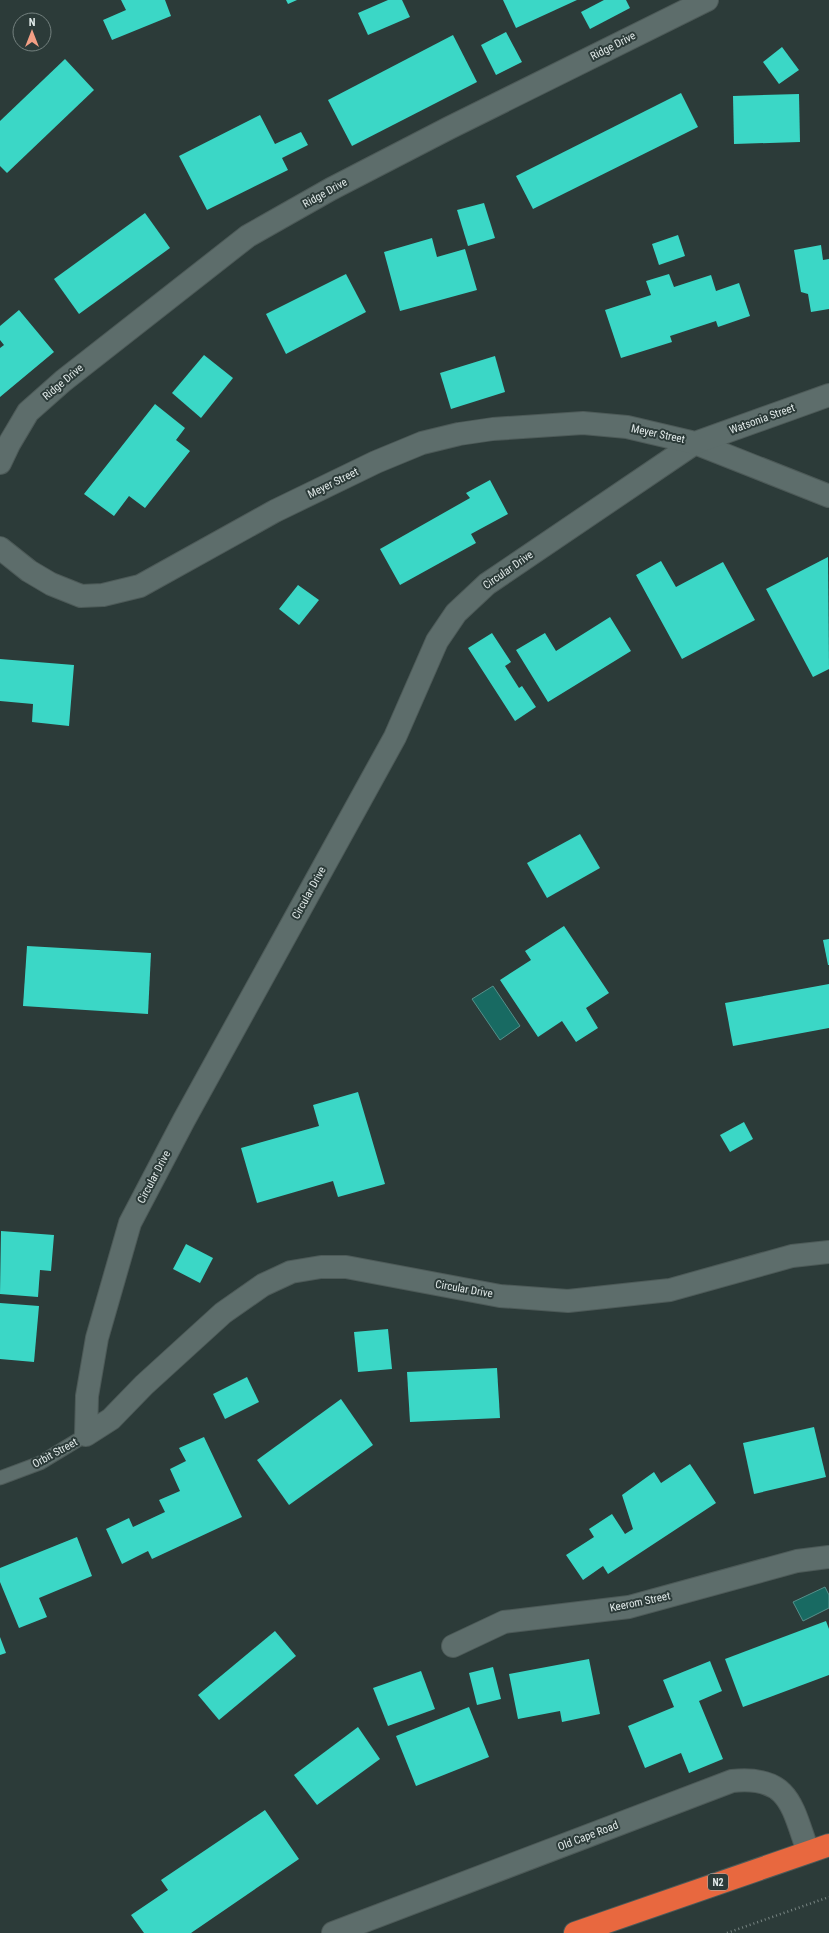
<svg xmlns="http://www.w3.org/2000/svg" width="829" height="1933" font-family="'Roboto Condensed',sans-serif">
	<rect width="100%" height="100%" fill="#2c3b39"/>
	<g fill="#186a62" stroke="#54908a">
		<path d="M493 986 520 1026 500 1040 472 999Z"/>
		<path d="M825 1587 829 1595V1608L803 1621 793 1602Z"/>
	</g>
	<g fill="#3bd7c6">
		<path d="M121 0H165L171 16 112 40 103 20 126 10Z"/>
		<path d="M286 0H297L288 4Z"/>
		<path d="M388 0H402L410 17 368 35 358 13Z"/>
		<path d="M503 0H577L516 28Z"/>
		<path d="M604 0H626L630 8 590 29 581 12Z"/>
		<path d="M506 32 522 62 496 75 481 45Z"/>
		<path d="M453 35 477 82 352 146 328 100Z"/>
		<path d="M782 47 799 70 779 84 763 62Z"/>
		<path d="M65 59 94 90 7 173 0 166V121Z"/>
		<path d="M681 93 698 127 533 209 516 176Z"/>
		<path d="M799 94 800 142 734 144 733 96Z"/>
		<path d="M260 115 275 144 301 132 308 145 282 158 288 170 207 210 179 156Z"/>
		<path d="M484 203 495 238 468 246 457 210Z"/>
		<path d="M145 213 170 248 79 314 54 279Z"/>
		<path d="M678 235 685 256 659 265 652 244Z"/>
		<path d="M432 238 437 257 465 249 477 290 400 311 384 252Z"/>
		<path d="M821 245 823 260 829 259V309L811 312 808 294 801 292 794 250Z"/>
		<path d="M346 274 366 312 286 354 266 314Z"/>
		<path d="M669 274 674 287 711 275 716 291 739 283 750 316 718 327 716 321 670 336 672 342 621 358 605 310 651 295 646 281Z"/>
		<path d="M19 310 54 352 0 397V348L4 345 0 340V326Z"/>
		<path d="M204 355 233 378 201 418 172 393Z"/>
		<path d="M495 356 505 392 451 409 440 373Z"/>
		<path d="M155 404 185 428 176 440 190 451 145 508 129 496 114 516 84 494Z"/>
		<path d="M490 480 508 514 471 534 476 543 400 585 380 549 470 498 466 493Z"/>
		<path d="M828 557 829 669 813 677 766 589Z"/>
		<path d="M661 561 676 587 723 562 755 620 682 659 636 575Z"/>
		<path d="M298 585 319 600 299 625 279 609Z"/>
		<path d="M610 617 631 651 548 702 516 650 545 633 556 651Z"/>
		<path d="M492 633 511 662 505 666 519 688 522 686 536 707 515 721 468 648Z"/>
		<path d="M0 659 74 665 69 726 32 722 33 704 0 701Z"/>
		<path d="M580 834 600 868 547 898 527 863Z"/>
		<path d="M564 926 609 993 586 1008 598 1028 576 1042 562 1021 538 1037 500 980 531 960 525 951Z"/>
		<path d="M829 939V965H828L823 940Z"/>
		<path d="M27 946 151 953 148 1014 23 1006Z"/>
		<path d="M829 984V1028L733 1046 725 1003Z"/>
		<path d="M358 1092 385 1184 338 1197 333 1181 257 1203 241 1148 319 1126 313 1105Z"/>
		<path d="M744 1122 753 1139 730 1152 720 1135Z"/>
		<path d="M1 1231 54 1235 51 1271 40 1270 38 1297 0 1294Z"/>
		<path d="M186 1244 213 1258 200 1283 173 1269Z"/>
		<path d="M0 1303 39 1306 34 1362 0 1359Z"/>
		<path d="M388 1329 392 1369 358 1372 354 1332Z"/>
		<path d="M497 1368 500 1418 410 1422 407 1372Z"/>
		<path d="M247 1377 259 1402 225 1419 213 1394Z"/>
		<path d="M341 1399 373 1445 289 1505 257 1460Z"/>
		<path d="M814 1427 826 1477 754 1494 743 1443Z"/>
		<path d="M204 1437 242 1517 152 1559 148 1551 122 1564 106 1529 129 1518 133 1527 165 1512 159 1500 180 1491 170 1469 186 1461 179 1448Z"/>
		<path d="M690 1464 716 1503 608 1574 603 1566 583 1580 566 1555 594 1537 589 1529 612 1514 625 1534 633 1529 622 1495 654 1472 661 1483Z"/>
		<path d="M77 1537 92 1576 39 1598 47 1617 19 1628 0 1582V1568Z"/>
		<path d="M826 1621 829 1629V1675L743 1707 725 1659Z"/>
		<path d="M275 1631 296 1656 219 1720 198 1695Z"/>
		<path d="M0 1637 6 1653 0 1655Z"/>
		<path d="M589 1659 600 1714 562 1722 560 1711 518 1719 509 1674Z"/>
		<path d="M710 1661 722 1691 699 1701 723 1759 689 1773 681 1753 645 1768 628 1726 674 1707 663 1680Z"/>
		<path d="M493 1667 501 1699 477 1705 469 1673Z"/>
		<path d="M421 1671 435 1709 388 1726 373 1688Z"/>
		<path d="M469 1707 489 1757 416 1786 396 1736Z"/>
		<path d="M358 1727 380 1759 317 1805 294 1775Z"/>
		<path d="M265 1810 299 1859 191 1933H144L131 1915 168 1890 161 1880Z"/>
	</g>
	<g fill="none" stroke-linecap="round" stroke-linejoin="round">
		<g stroke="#4d5a58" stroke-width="15">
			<path id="lane" d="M0 1478 40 1463 86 1435"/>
		</g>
		<g stroke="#4d5a58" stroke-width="24">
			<g id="street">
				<path d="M0 463 9 444 28 412 63 381 248 236 331 189 449 128 707 0"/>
				<path d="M829 496 695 443 487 584 456 613 437 641 395 737 184 1120 130 1223 97 1338 87 1396 86 1435 111 1419 144 1385 223 1313 263 1285 291 1272 321 1267H346L500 1296 568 1301 670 1290 792 1256 829 1252"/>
				<path d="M0 548 29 571 51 584 81 596 103 595 140 586 275 511 376 462 422 443 459 434 493 429 583 423 627 427 695 443 829 395"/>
				<path d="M453 1646 504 1622 629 1607 797 1561 829 1557"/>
				<path d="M333 1933 732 1781C790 1775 792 1807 808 1851"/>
			</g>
		</g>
		<g stroke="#4d5a58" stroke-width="24">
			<path id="highway" d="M575 1933 829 1845"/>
		</g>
		<path stroke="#798684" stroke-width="2.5" stroke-dasharray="1 3" stroke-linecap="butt" d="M727 1933 829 1897"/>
		<use href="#lane" stroke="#5d6d6b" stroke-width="13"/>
		<use href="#street" stroke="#5d6d6b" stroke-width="22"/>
		<use href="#highway" stroke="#e8683f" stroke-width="22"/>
	</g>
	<g text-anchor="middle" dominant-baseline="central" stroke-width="4" stroke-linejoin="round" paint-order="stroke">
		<rect fill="#2c3b39" stroke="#aab5b4" stroke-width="1" x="708" y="1874" width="20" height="16" rx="3"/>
		<g font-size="10" font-weight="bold" fill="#e0e9e8">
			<text x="718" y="1882">N2</text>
		</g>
		<g font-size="11" fill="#e0e9e8" stroke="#2c3b39">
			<text transform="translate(613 46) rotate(-27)">Ridge Drive</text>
			<text transform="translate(325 193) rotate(-29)">Ridge Drive</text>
			<text transform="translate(63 382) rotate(-40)">Ridge Drive</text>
			<text transform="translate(762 419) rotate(-20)">Watsonia Street</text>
			<text transform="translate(658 434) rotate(12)">Meyer Street</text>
			<text transform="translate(333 483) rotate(-26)">Meyer Street</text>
			<text transform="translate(508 570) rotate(-35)">Circular Drive</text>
			<text transform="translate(309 893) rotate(-61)">Circular Drive</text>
			<text transform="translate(154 1177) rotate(-62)">Circular Drive</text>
			<text transform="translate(464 1289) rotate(10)">Circular Drive</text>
			<text transform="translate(55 1453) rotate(-29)">Orbit Street</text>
			<text transform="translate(640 1602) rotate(-12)">Keerom Street</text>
			<text transform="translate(588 1836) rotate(-21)">Old Cape Road</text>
		</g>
	</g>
	<g transform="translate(32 32)"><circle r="19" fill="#2c3b39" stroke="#74817f"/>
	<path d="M0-3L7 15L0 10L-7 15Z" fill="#f39f85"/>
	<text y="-6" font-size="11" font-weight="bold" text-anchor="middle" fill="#e0e9e8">N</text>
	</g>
</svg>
